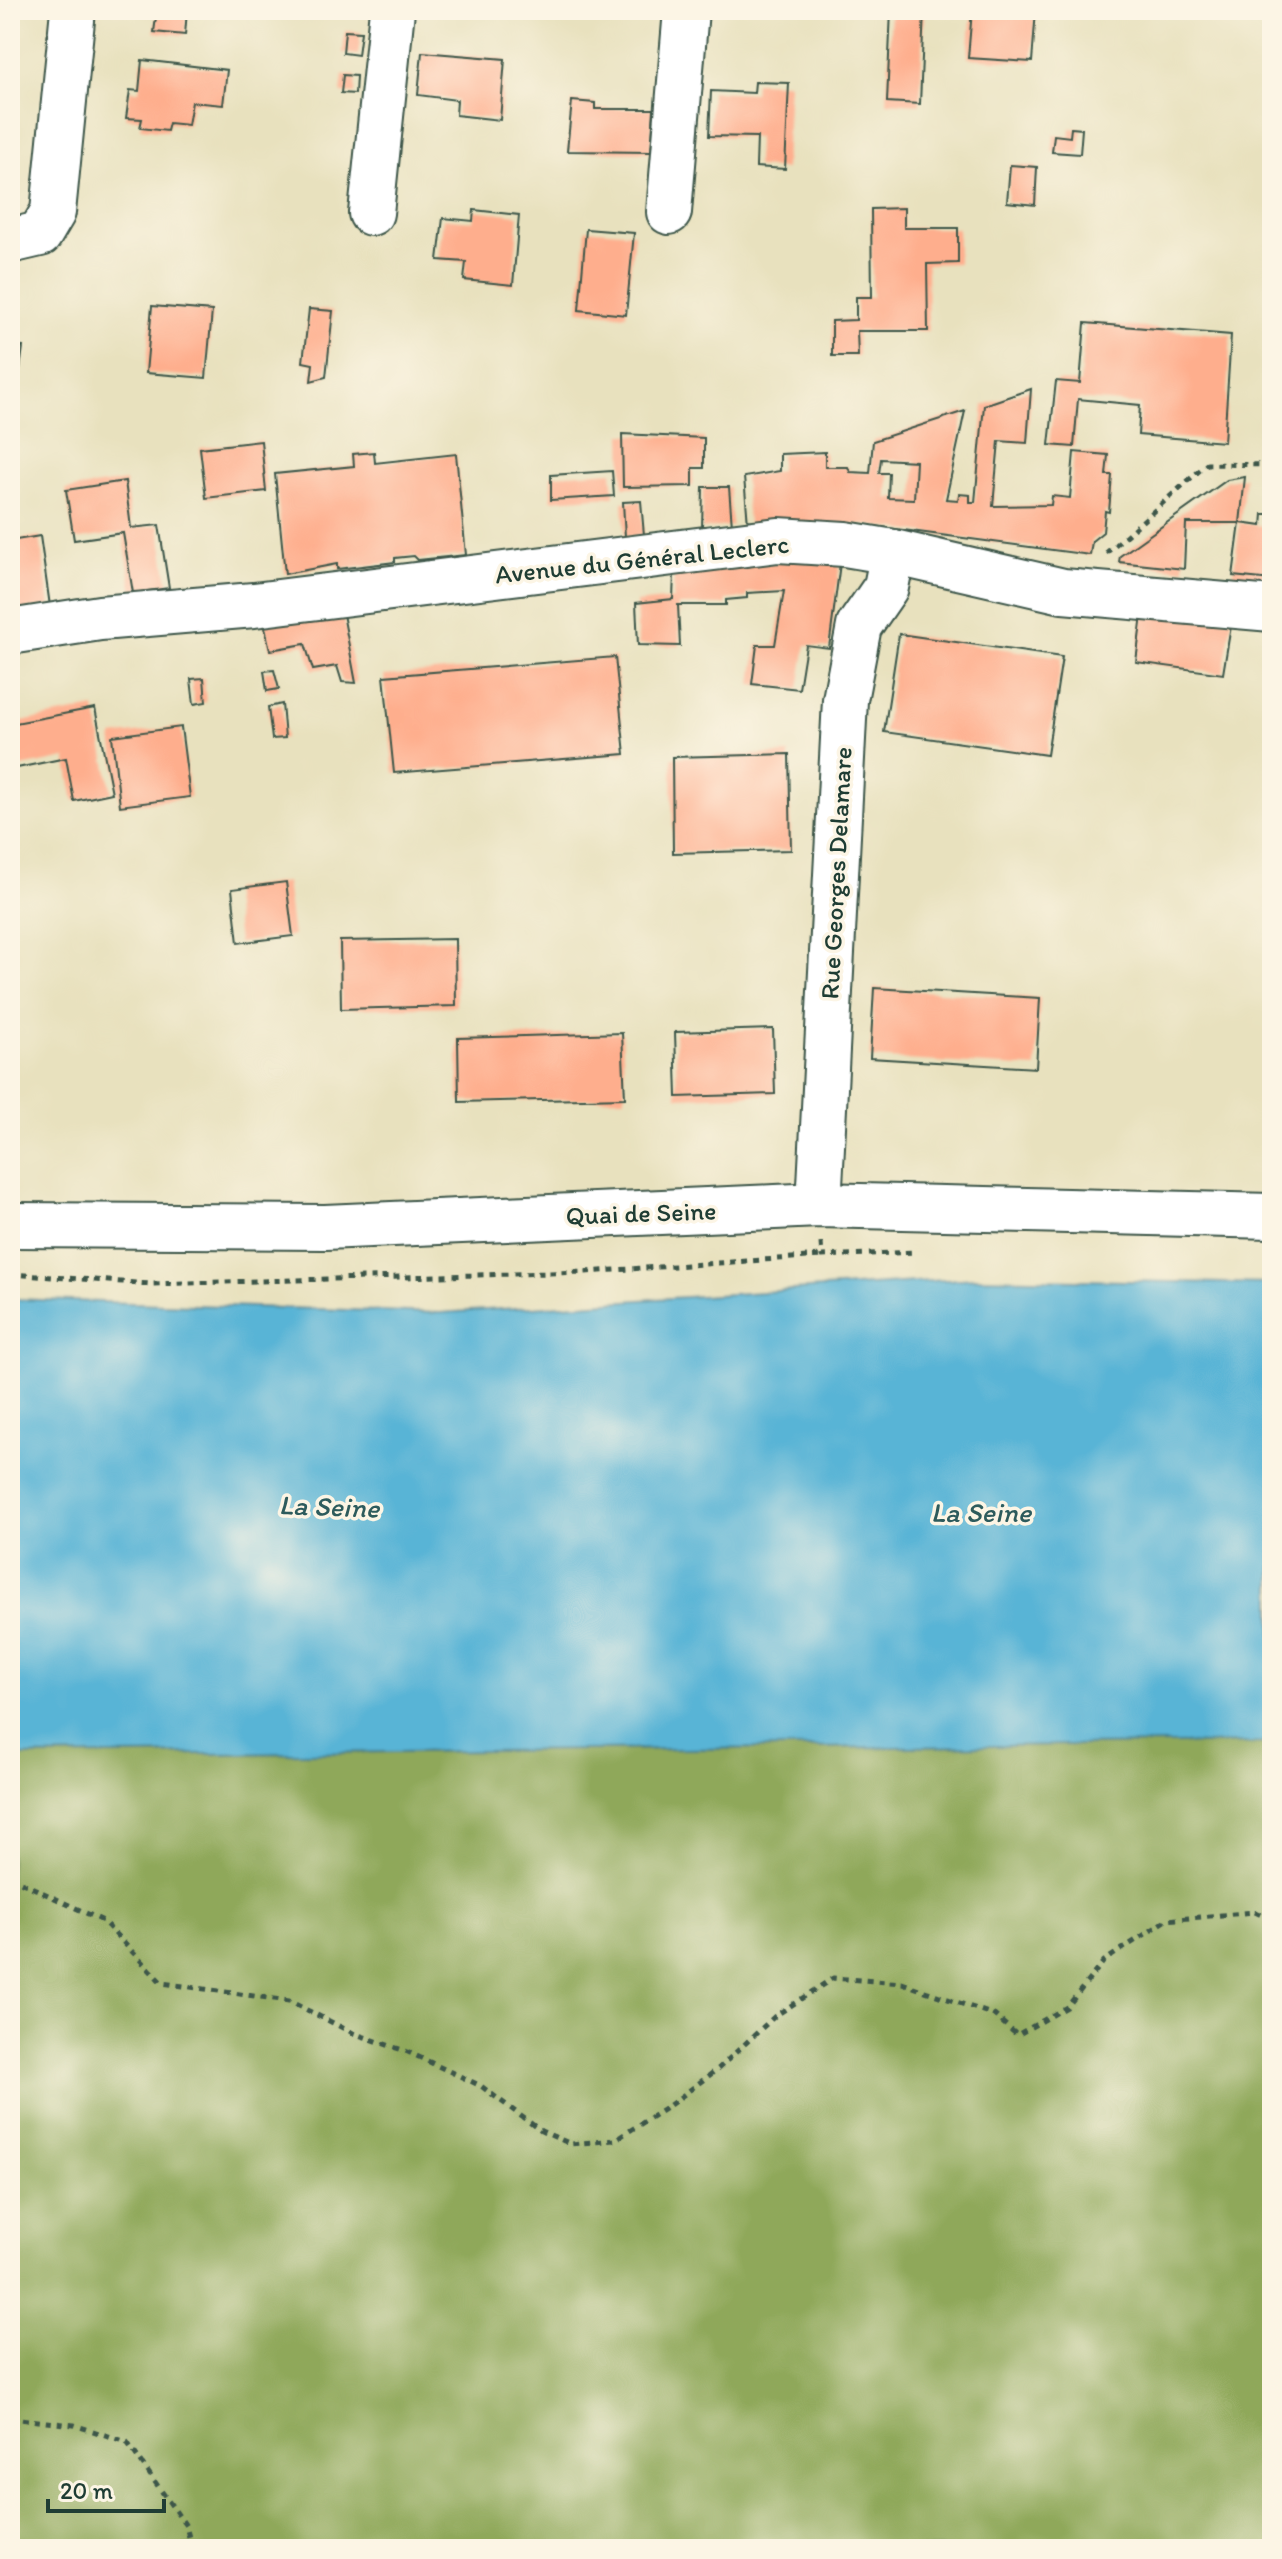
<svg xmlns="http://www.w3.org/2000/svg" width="1282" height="2559" font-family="Itim,sans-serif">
	<rect width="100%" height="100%" fill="#fcf5e5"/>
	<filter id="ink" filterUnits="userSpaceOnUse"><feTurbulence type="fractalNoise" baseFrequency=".0125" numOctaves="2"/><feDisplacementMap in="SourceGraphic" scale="16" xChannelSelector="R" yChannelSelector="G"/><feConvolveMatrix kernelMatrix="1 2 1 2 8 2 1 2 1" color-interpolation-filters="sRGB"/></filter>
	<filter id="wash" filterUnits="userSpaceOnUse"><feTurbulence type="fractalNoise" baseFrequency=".006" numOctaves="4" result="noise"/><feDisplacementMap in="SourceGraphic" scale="32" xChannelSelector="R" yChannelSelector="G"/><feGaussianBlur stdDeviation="1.8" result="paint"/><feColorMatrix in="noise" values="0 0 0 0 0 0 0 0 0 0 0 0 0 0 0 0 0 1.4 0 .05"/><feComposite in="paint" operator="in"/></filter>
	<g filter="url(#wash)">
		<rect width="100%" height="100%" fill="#e8e1be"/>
		<path fill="#8fa85a" stroke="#577247" stroke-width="2" d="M1272 1743V2549H10V1756Z"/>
		<path fill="#58b4d6" stroke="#3c7885" stroke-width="2" d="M976 1278 1272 1284V1743L10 1756V1299L440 1313Z"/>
		<g id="blocks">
			<g fill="#feae8d" fill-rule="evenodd">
				<path d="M157 10H187L185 35 154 32Z"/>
				<path d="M891 10H924L920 104 887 102Z"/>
				<path d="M972 10H1036L1032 62 968 58Z"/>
				<path d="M345 31 361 32 358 55 343 53Z"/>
				<path d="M422 52 505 59 500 120 456 115 457 100 418 95Z"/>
				<path d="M142 60 227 70 223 105 192 102 188 125 169 123 167 131 140 128 142 119 126 118 130 90 139 91Z"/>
				<path d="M343 75 356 76 355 94 341 93Z"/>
				<path d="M755 82 789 83 785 169 756 167 757 137 709 136 711 91 754 93Z"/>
				<path d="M572 101 595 103V109H654L651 152 567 151Z"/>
				<path d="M1071 128 1082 129 1080 154 1052 152 1054 135 1070 137Z"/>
				<path d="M1010 165 1037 167 1035 205 1007 202Z"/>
				<path d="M904 208V228H958V263L927 264 928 331H857L858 356H832V321L856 320V297H872L871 209Z"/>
				<path d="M474 210 519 215 513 285 464 280 466 262 438 260 443 218 473 221Z"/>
				<path d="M586 229 634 233 626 315 579 310Z"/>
				<path d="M152 306 212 311 206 378 146 373Z"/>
				<path d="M309 309 333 311 326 377 311 381 313 364 303 362Z"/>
				<path d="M1085 323 1231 335 1224 442 1138 435 1140 405 1078 399 1074 447 1049 445 1056 381 1080 383Z"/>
				<path d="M10 346 23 347 16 399 10 398Z"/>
				<path d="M1031 389 1027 443 999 441 993 506 1051 505 1052 496 1070 498 1074 452 1108 455 1106 475H1112L1109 512 1105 511 1103 532 1092 541 1090 555 866 525 748 524 744 477 780 471V454L825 452V467H848L850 472 870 473 873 441 965 411 946 499 958 500 959 494 970 495V502H975L984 405ZM881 459 916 461 914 499 888 498 889 473H879Z"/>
				<path d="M622 434 704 438V468H693V486L623 487Z"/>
				<path d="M261 441 266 491 206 498 200 448Z"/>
				<path d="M374 452 375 463 456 454 466 555 418 560 414 556 395 558V562L337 569V564L285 574 275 474 354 466 353 454Z"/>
				<path d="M612 471 614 496 551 500V475Z"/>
				<path d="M1245 477 1240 523H1186L1184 569 1119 562 1120 556 1227 480Z"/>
				<path d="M125 481 131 528 159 525 169 588 133 593 123 533 74 540 66 490Z"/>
				<path d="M703 487H729L732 526 702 529Z"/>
				<path d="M641 501 644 535 625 537 623 502Z"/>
				<path d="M1263 514H1272V580L1233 576 1240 523 1262 526Z"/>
				<path d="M40 536 50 606 12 612 10 541Z"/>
				<path d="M807 558 840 563 829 648 806 645 799 689 752 684 757 645H775L784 591 747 593V598L726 600V605H678L680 646 638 645 636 603 673 599 674 573Z"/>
				<path d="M1143 607 1232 620 1223 674 1136 662Z"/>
				<path d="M343 614 356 683 342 682 337 666 313 670 305 644 270 650 264 623Z"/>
				<path d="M899 634 1062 657 1047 755 884 732Z"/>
				<path d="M615 657 625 754 394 773 384 676Z"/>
				<path d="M274 670 279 689 267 691 264 671Z"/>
				<path d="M204 678 206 702 194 704 191 679Z"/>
				<path d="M282 704 285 738 272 739 268 707Z"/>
				<path d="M95 708 112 793 74 801 66 758 17 768 10 724Z"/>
				<path d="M181 727 190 797 120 806 112 736Z"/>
				<path d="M789 754 791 850 673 853 672 757Z"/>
				<path d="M286 882 293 936 238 943 232 889Z"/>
				<path d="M455 939 456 1006 341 1009 340 941Z"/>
				<path d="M874 988 1040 998 1036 1068 870 1058Z"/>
				<path d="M773 1029 775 1094 677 1097 675 1032Z"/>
				<path d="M622 1033 625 1098 459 1102 458 1038Z"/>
			</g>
		</g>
	</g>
	<g filter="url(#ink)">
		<use href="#blocks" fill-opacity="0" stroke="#3d5649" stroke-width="2"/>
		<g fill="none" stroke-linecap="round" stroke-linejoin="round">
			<g stroke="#3d5649" stroke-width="48">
				<g id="minor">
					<path d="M669 212 686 10"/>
					<path d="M371 213 392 10"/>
					<path d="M10 241 40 234 53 212 73 10"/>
					<path d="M10 632 100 618 254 605 778 540 845 544 893 552 1063 591 1272 609"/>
					<path d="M819 1205 845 700 859 626 886 587 893 552"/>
					<path d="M10 1225 325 1227 819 1205 1272 1216"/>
				</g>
			</g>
			<g stroke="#3d5649" stroke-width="5" stroke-dasharray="6 6" stroke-linecap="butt">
				<path d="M1106 553 1207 464 1272 465"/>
				<path d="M821 1243 822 1256 915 1252"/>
				<path d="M10 1274 150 1284 585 1272 822 1256"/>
				<path d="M10 1877 103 1921 162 1983 289 2001 353 2033 408 2052 481 2086 541 2131 571 2144 615 2140 666 2108 719 2068 775 2016 833 1978 902 1983 994 2015 1017 2035 1067 2007 1104 1961 1167 1920 1255 1912 1272 1920"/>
				<path d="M10 2418 74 2425 127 2442 186 2526 192 2549"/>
			</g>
			<use href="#minor" stroke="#fff" stroke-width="44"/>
		</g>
	</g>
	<g text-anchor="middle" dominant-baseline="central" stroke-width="7" stroke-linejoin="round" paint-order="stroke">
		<g font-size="26" fill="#1f3d34" stroke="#fcf5e5">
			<text transform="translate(642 559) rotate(-6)">Avenue du Général Leclerc</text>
			<text transform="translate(836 873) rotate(-87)">Rue Georges Delamare</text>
			<text transform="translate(641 1213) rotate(-2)">Quai de Seine</text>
		</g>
		<g font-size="28" font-style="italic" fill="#2d5b5c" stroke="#fcf5e5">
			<text transform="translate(329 1506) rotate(2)">La Seine</text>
			<text x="981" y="1512">La Seine</text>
		</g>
	</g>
	<rect width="1282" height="2559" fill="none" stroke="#fcf5e5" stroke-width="40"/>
	<path d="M48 2499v12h116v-12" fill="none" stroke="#1f3d34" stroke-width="4"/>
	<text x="60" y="2499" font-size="24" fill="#1f3d34" stroke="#fcf5e5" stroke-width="6" paint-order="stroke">20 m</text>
</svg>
